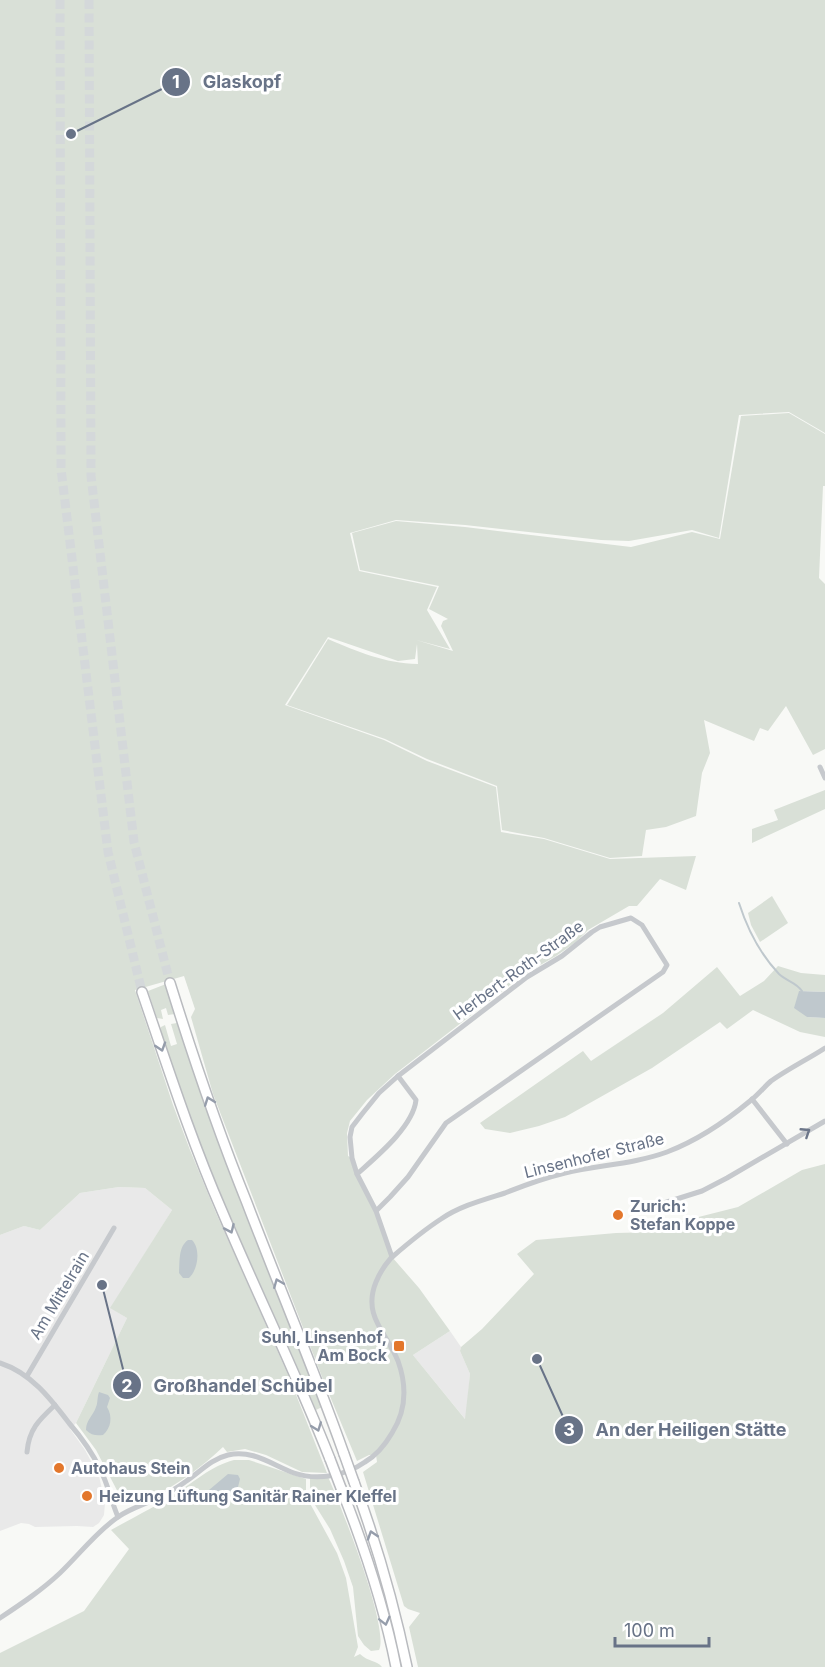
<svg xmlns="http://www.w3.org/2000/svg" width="825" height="1667" font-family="Inter,sans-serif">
	<rect width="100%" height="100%" fill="#f8f9f6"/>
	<g fill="#e9e9e9">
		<path d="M119 1187 145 1188 172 1210 111 1308 127 1318 76 1423 70 1429 85 1450 99 1476 105 1503 104 1515 99 1523 93 1527 77 1526 35 1527 29 1524 21 1523 0 1531V1235L24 1226 40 1230 80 1193Z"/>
		<path d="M450 1331 461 1347 460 1351 470 1374 466 1420 413 1355Z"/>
	</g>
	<g fill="#d9e0d7">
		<path d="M0 0H825V433L789 412 739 415 719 538 692 530 629 541 601 540 465 525 396 520 350 533 359 571 437 587 427 610 450 649 416 640 453 651 441 626 443 621 448 619 429 609 439 586 360 570 352 533 396 521 465 527 631 547 692 532 720 539 741 416 789 413 825 434V486H823L819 578 825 584V749L813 755 786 706 768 731 760 728 754 741 704 720 710 753 702 773 696 816 666 827 646 830 642 856 610 858 544 838 502 830 497 786 427 759 385 739 287 705 328 639C358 652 384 663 418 664L417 644 415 659 398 661 328 637 285 705 384 740 427 761 496 787 501 832 544 839 610 859 696 856 686 890 660 879 637 906H629L588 930 576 942 556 956 523 975 395 1074 367 1100 350 1121 347 1133 348 1156 352 1158 376 1211 392 1257 419 1288 450 1331 413 1355 465 1419 470 1374 460 1351 461 1347 482 1329 534 1274 517 1254 536 1240 616 1233 654 1232 667 1225 738 1207 802 1170 825 1164V1667H418L409 1627 420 1613 408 1609 404 1606 363 1472 377 1462 376 1455H369L357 1461 324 1382 213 1094 191 1017 195 1009 184 976 135 990 173 1105 190 1150 216 1213 289 1377 327 1473 302 1472 266 1455 245 1449 227 1452 223 1447C202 1467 180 1483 154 1496L153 1495 132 1501 121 1498 96 1450 76 1423 127 1318 110 1308 172 1210 145 1188 119 1187 80 1193 40 1230 24 1226 0 1235Z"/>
		<path d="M825 790V809L752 843V829L778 820 774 810Z"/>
		<path d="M772 896 788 923 760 942 751 925 748 913Z"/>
		<path d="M778 966 801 973 825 975V992L799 991 807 1017 825 1018V1037L800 1032 753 1010 727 1029 720 1022 652 1068 565 1117 539 1126 510 1133 485 1129 480 1123 583 1051 591 1061 663 1013 717 967 740 996 764 981Z"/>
		<path d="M166 984 175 1014 168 1015 166 1008 161 1010 163 1019 157 1018 148 991Z"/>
		<path d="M177 1023 200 1091 322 1407 316 1410C262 1284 200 1161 160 1030L161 1027 165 1025 171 1046 177 1044 171 1024Z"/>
		<path d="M234 1460H249L306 1479V1496L337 1553 346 1578 358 1647 354 1657 360 1654C368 1662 377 1660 382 1667H0V1653L84 1611 129 1549 111 1530C134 1517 159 1505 181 1490 201 1477 210 1467 234 1460Z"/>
		<path d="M310 1476 328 1477C340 1503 390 1629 379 1650L371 1651 364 1645 358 1636 353 1587 344 1561 330 1529 310 1497Z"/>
	</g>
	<g fill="#bfc8cd">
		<path d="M799 991 825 992V1018L807 1017 794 1008Z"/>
		<path d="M188 1240H192C201 1249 198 1270 189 1278H183L179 1273C180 1262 178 1247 188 1240Z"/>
		<path d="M99 1392 108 1395 110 1398 107 1407C113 1417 111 1428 103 1435 96 1436 91 1435 86 1430 86 1420 93 1416 96 1407 98 1403 97 1397 99 1392Z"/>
		<path d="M228 1474 238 1475 240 1479 238 1487C228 1494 221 1506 209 1496V1490Z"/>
	</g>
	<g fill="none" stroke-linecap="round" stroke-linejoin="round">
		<path stroke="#bfc8cd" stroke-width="2" d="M739 903C747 928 761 955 779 974 786 981 796 982 802 991"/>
		<g stroke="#d4d8da" stroke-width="9" stroke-dasharray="9 4.5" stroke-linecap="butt">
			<path d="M60 0 61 469 108 852 142 992"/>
			<path d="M89 0 91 476 134 842 170 983"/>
		</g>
		<g stroke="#b9bbbf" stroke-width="12">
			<g id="motorway">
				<path d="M170 983C193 1057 218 1131 247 1203 279 1287 314 1369 344 1454"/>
				<path d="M142 992C167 1065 191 1140 222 1211 257 1294 297 1375 330 1459"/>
				<path d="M354 1482C376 1542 394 1604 407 1667"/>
				<path d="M341 1488C364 1546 384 1606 396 1667"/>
			</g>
		</g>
		<g stroke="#c6c9cd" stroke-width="5">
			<path d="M820 767 825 778"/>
			<path d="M752 1099 787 1144"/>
			<path d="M357 1174C376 1157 413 1127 416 1100L398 1076"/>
			<path d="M648 1208 702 1191 727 1178 825 1121"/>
			<path d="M376 1211 390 1197 408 1177 446 1123 663 972 667 965 642 925 631 918 600 927 592 932 562 956 527 977 398 1076 379 1093 362 1114 352 1127 350 1137 352 1158 357 1174 376 1211 392 1257"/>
			<path d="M0 1363C31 1373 50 1398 69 1423 81 1437 92 1452 100 1469 108 1484 111 1501 118 1517"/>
			<path d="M27 1376 114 1228"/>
			<path d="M27 1452C29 1429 39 1420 55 1405"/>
			<path d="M0 1618C21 1604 42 1590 60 1573 79 1555 96 1532 118 1517 131 1508 146 1504 160 1497 168 1493 177 1488 185 1482 199 1473 211 1459 228 1455 253 1449 272 1465 294 1473 317 1481 345 1476 365 1462 377 1455 385 1445 392 1433 406 1411 407 1386 398 1361 387 1333 362 1316 376 1282 380 1272 384 1266 391 1258 406 1245 424 1230 441 1219 460 1206 483 1200 505 1193 525 1185 544 1178 565 1173 599 1165 634 1164 667 1152 696 1141 726 1121 750 1101 758 1095 764 1087 771 1081 788 1069 808 1059 825 1048"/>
		</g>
		<use href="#motorway" stroke="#fff" stroke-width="9"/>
		<g stroke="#b9bbbf" stroke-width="12" stroke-linecap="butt">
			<g id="motorway-bridge">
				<path d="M344 1454 354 1482"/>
				<path d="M330 1459 341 1488"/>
			</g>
		</g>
		<use href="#motorway-bridge" stroke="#fff" stroke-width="9"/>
	</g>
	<defs><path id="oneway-chevron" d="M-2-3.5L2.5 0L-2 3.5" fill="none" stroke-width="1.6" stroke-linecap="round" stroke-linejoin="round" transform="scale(1.5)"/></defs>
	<g stroke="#959dab">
		<use href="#oneway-chevron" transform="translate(161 1047) rotate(72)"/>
		<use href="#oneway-chevron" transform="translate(209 1101) rotate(-110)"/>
		<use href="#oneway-chevron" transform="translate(230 1229) rotate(66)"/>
		<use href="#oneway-chevron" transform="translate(278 1283) rotate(-112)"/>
		<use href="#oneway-chevron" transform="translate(317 1427) rotate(69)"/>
		<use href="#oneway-chevron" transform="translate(372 1535) rotate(-108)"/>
		<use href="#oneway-chevron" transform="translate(385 1621) rotate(76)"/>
	</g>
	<use stroke="#6d778a" href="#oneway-chevron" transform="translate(806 1132) rotate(-33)"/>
	<g fill="#e3772c" stroke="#fff" stroke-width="2">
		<circle cx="618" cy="1215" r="6"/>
		<rect x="393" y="1340" width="12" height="12" rx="3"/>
		<circle cx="59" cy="1468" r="6"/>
		<circle cx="87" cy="1496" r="6"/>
	</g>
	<g text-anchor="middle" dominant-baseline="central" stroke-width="6" stroke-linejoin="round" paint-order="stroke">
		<g font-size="16" fill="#687387" stroke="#fff">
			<text transform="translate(518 970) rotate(-36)">Herbert-Roth-Straße</text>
			<text transform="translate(594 1155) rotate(-14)">Linsenhofer Straße</text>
			<text transform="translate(59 1295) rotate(-59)">Am Mittelrain</text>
		</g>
		<g font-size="16" font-weight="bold" fill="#687387" stroke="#fff" text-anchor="start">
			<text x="630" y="1206">Zurich:<tspan x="630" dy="18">Stefan Koppe</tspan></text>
			<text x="387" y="1337" text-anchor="end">Suhl, Linsenhof,<tspan x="387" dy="18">Am Bock</tspan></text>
			<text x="71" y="1468">Autohaus Stein</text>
			<text x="99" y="1496">Heizung Lüftung Sanitär Rainer Kleffel</text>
		</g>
	</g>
	<path fill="none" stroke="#687387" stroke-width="2" d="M71 134L176 82M102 1285L127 1385M537 1359L569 1430"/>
	<g fill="#687387" stroke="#fff" stroke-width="2">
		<circle cx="71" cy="134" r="6"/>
		<circle cx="102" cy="1285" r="6"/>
		<circle cx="537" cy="1359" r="6"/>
		<circle cx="176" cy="82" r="15"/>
		<circle cx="127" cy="1385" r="15"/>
		<circle cx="569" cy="1430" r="15"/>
	</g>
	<g font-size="18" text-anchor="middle" font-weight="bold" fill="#fff">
		<text x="176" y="88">1</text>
		<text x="127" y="1392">2</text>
		<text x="569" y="1436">3</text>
	</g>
	<g font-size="18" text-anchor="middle" font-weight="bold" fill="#687387" stroke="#fff" stroke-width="6" stroke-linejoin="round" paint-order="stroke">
		<text x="242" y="88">Glaskopf</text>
		<text x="243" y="1392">Großhandel Schübel</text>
		<text x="691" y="1436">An der Heiligen Stätte</text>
	</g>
	<path d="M615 1637v9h94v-9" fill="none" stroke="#687387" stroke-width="3"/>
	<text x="624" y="1637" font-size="18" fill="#687387" stroke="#ffffff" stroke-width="4.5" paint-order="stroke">100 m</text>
</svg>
